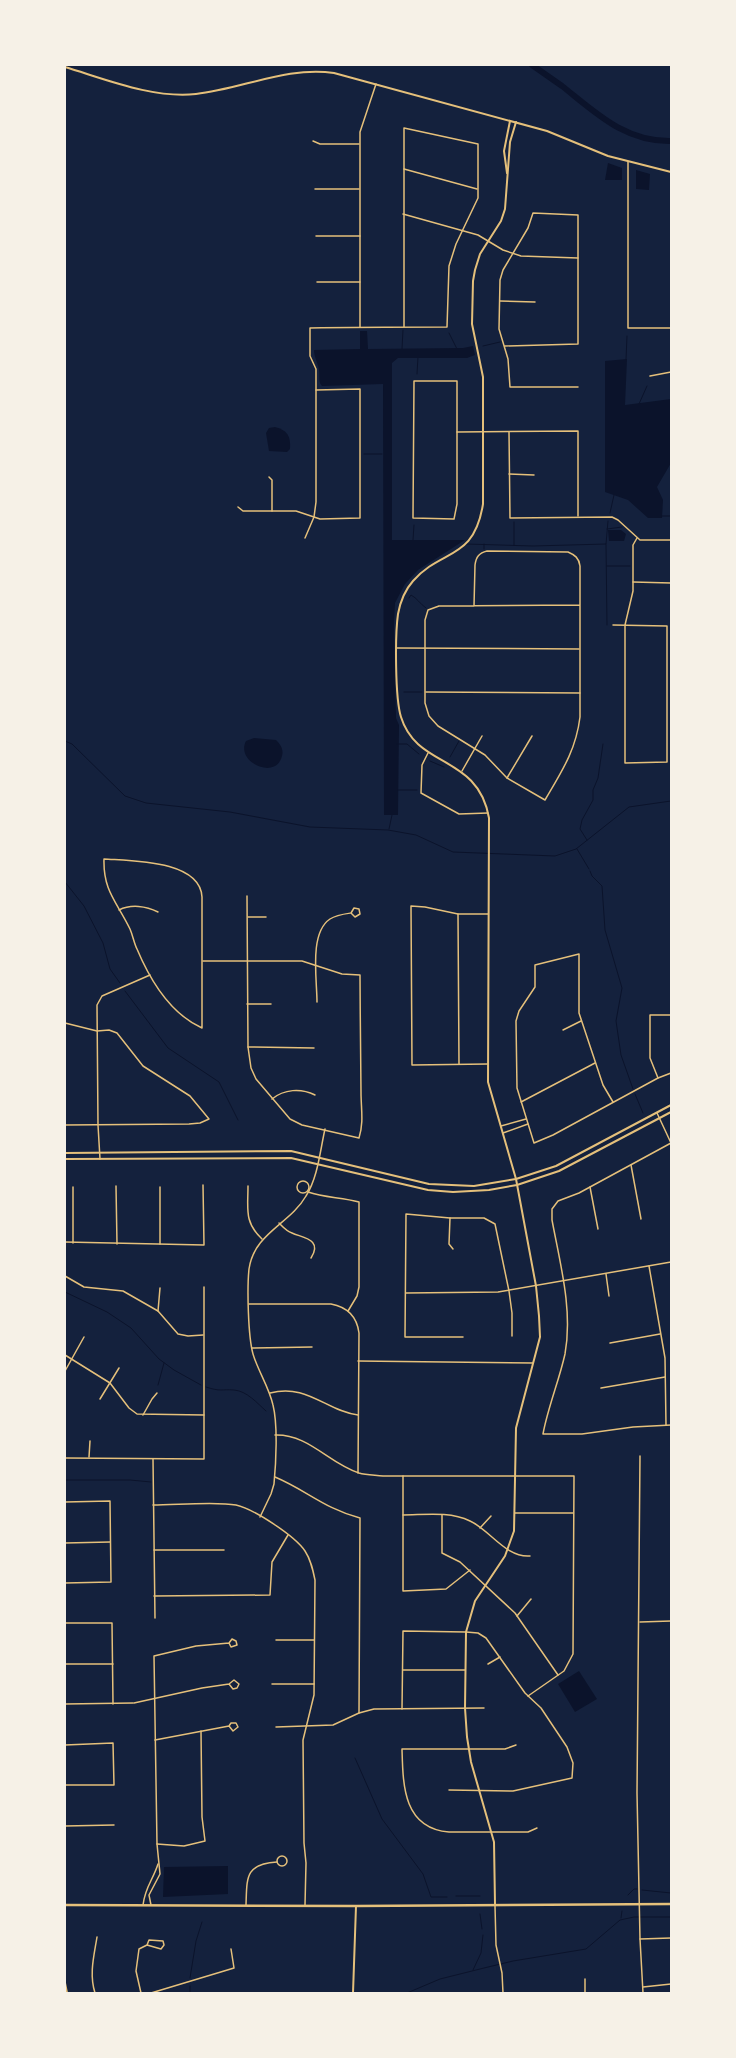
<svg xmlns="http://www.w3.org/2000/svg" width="736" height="2058" font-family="Mulish,sans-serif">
	<rect width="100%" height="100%" fill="#14213d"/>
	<g fill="#0b132b">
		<path d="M608 163 622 168V180H605Z"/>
		<path d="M636 170 650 174 649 190 636 189Z"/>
		<path d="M360 331H367L368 349 463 348 473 346 475 355 467 358H398L392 363V540H465L418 570 405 584 395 603 394 624 396 718 399 725 398 815H384L383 384 322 386C318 382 320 376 319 370 318 363 314 357 314 350L360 349Z"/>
		<path d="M627 359 625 405 671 399V463L657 487 663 500 662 518H648L628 500 605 492V361Z"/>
		<path d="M275 427C287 430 291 436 290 449L287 452 269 451 266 433 269 428Z"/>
		<path d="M608 530H621L626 534 624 541H609Z"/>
		<path d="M254 738 276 740C280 744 284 749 282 756 276 781 235 762 246 741Z"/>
		<path d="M579 1671 597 1699 575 1712 558 1684Z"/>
		<path d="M228 1866V1894L163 1897 164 1867Z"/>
	</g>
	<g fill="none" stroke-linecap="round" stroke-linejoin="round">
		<g stroke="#0b132b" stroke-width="1">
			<path d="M449 333 457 349"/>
			<path d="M483 346 500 342"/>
			<path d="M402 349 403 330"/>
			<path d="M626 360 627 336"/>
			<path d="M417 374 418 357"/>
			<path d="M639 404 647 386"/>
			<path d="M364 454H382"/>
			<path d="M610 513 614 495"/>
			<path d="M662 516H671"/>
			<path d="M607 529 622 527"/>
			<path d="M413 540 414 525"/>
			<path d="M466 544 533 546 606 544 608 521"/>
			<path d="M484 544V549"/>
			<path d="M606 544 607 625"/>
			<path d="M514 545V522"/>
			<path d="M607 566H630"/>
			<path d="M409 598 411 595C417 598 420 604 426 608"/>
			<path d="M404 692H422"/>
			<path d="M65 741 72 744 125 796 146 803 230 812 310 827 388 830 416 835 453 852 555 856 576 849 629 807 671 801"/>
			<path d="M397 744H407L419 754"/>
			<path d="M450 757 459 741"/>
			<path d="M430 761 444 767"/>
			<path d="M398 790H417"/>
			<path d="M389 829 392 815"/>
			<path d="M587 840 580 829 582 820 593 800V790L598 778 603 744"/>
			<path d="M577 849 589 869"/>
			<path d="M590 871 592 876 602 886 605 930 622 988 616 1021 621 1055 633 1089"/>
			<path d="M65 882 84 906 103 943 110 969 120 983"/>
			<path d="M125 991 168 1048 219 1082 238 1120"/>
			<path d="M635 1094 643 1113"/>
			<path d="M65 1292 107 1312 131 1328 159 1359 174 1370 201 1385"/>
			<path d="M158 1385 164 1363"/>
			<path d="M206 1387C221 1392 221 1389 234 1390 247 1391 257 1403 266 1411"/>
			<path d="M65 1480H130L151 1482"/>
			<path d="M355 1758 382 1819 423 1874 431 1897H447"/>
			<path d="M642 1890 671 1893"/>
			<path d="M628 1895 634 1889H637"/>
			<path d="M456 1896H480"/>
			<path d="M480 1914 482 1929"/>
			<path d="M621 1918 622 1911"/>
			<path d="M473 1970 481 1953 483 1935"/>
			<path d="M190 1978 196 1941 202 1922"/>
			<path d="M190 1986V1993"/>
			<path d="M407 1993 440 1979 484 1968 513 1961 586 1949 620 1920 634 1917H671"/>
		</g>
		<path stroke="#0b132b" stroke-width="6" d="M532 65C542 72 552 79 562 86 596 113 625 142 671 141"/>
		<g stroke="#e5c07b" stroke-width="1.5">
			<path d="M313 141 320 144H359"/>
			<path d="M628 162V328H671"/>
			<path d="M404 169 477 189"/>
			<path d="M315 189H359"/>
			<path d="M403 214 478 235 503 250 521 256 578 258"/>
			<path d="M316 236H360"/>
			<path d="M317 282H360"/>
			<path d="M500 301 535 302"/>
			<path d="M360 327V132L376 84"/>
			<path d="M505 346 578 344V215L533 213 528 228 503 270 500 280 499 329 508 359 510 387H578"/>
			<path d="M650 376 671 372"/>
			<path d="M414 381H457V504L454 519 413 518Z"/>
			<path d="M457 432 578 431V516"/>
			<path d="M509 432 510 518 612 517 618 520 640 540H671"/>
			<path d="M509 474 534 475"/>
			<path d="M269 477 272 480V511"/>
			<path d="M238 507 243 511H296L320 519 360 518V389L316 390"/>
			<path d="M305 538 314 517 316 502V369L310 356V328C355 327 401 327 447 327L449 266 456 244 478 198V144L404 128V327"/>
			<path d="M633 582 671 583"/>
			<path d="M474 606 475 565C476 557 479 553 487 551L568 552C575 555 579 558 580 566V717C576 750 562 771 545 800L507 778 485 755 438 726 429 716 425 703V620L428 610 439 606 580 605"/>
			<path d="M613 625 667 626V762L625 763V625L633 591V545L637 538"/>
			<path d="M397 648 579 649"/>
			<path d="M426 692 580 693"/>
			<path d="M428 753 422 765 421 793 459 814 488 813"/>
			<path d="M462 771 482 736"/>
			<path d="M507 778 532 736"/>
			<path d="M104 859C131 861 200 860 202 897V1028C171 1014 150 980 137 949 134 943 133 936 130 929 117 902 103 891 104 859Z"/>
			<path d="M119 910C131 904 146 906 158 912"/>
			<path d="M458 914 459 1064"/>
			<path d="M488 914H458L425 907 411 906 412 1065 488 1064"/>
			<path d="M248 917H266"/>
			<path d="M203 961H302L342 974 360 975C360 1014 361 1054 361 1092 361 1109 364 1122 359 1138L302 1125 290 1119 256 1079 251 1068 248 1047 247 896"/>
			<path d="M317 1002C317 979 309 933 330 919 336 915 344 914 351 913L354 908 359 909 360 914 355 917 351 913"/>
			<path d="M247 1004H271"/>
			<path d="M65 1023 97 1031 109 1030 117 1033 143 1066 190 1096 209 1119 200 1123 189 1124 65 1125"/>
			<path d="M563 1030 581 1021"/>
			<path d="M248 1047 314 1048"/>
			<path d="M658 1078 650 1058V1015H671"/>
			<path d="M272 1099C284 1089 301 1088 315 1095"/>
			<path d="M521 1102 595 1063"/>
			<path d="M613 1102 603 1085 579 1013V954L535 965V987L519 1011 516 1021 517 1088 534 1143 553 1135 658 1078 671 1073"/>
			<path d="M657 1113 671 1143"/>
			<path d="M501 1126 526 1119"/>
			<path d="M503 1133 528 1124"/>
			<path d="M671 1143 579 1193 558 1201 552 1209V1220C560 1263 573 1310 565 1354 559 1381 548 1407 543 1434H582L633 1427 671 1425"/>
			<path d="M100 1159 98 1125 97 1005 102 996 150 975"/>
			<path d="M631 1165 641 1219"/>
			<circle cx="303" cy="1187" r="6"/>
			<path d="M116 1186 117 1244"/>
			<path d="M248 1186C248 1209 244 1222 262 1239"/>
			<path d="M73 1187V1243"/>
			<path d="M160 1187V1244"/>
			<path d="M590 1187 598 1229"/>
			<path d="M308 1192C325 1198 342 1197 359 1202V1287L357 1296 348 1311"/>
			<path d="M450 1218 449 1244 453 1249"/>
			<path d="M279 1223C283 1227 286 1231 292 1233 303 1238 323 1239 311 1258"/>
			<path d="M65 1242 204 1245 203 1185"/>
			<path d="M649 1266 665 1358 666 1425"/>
			<path d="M606 1274 609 1296"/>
			<path d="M65 1276 84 1287 123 1291 158 1311 178 1334 188 1336 203 1335"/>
			<path d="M406 1293 498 1292 671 1262"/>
			<path d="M249 1304H331C347 1307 357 1317 359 1333L358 1473"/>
			<path d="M158 1311 160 1288"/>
			<path d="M463 1337H405L406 1214 450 1218H484L495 1224 509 1291 512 1313V1336"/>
			<path d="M610 1343 660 1334"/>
			<path d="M252 1348 312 1347"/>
			<path d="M65 1355 110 1383 129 1408 137 1414 204 1415"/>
			<path d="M358 1361 533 1363"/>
			<path d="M65 1371 84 1337"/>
			<path d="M601 1388 665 1377"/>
			<path d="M270 1393C307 1383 326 1411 358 1415"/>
			<path d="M100 1399 119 1368"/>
			<path d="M143 1415 152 1399 157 1393"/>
			<path d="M275 1435C309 1434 328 1463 359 1473 366 1475 375 1475 383 1476H574L573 1654 564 1671 528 1696"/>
			<path d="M640 1456 637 1793 640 1939 643 1993"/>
			<path d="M89 1457 90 1441"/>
			<path d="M65 1458 204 1459V1287"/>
			<path d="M153 1459 155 1618"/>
			<path d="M403 1476V1591L446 1589 470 1570"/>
			<path d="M275 1477C306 1490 325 1509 360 1518L359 1713"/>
			<path d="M65 1502 110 1501 111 1582 65 1583"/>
			<path d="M153 1505C176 1505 216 1501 236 1505 254 1509 295 1536 305 1551 311 1560 313 1570 315 1580L314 1695 303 1740 304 1843 306 1863 305 1905"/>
			<path d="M515 1513H573"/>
			<path d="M403 1515C424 1515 449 1511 470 1521 490 1530 506 1558 530 1556"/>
			<path d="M442 1515V1553L460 1562 515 1613 558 1675"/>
			<path d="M260 1517 271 1494 274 1484C276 1463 278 1425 273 1405 269 1387 258 1371 253 1354 248 1336 247 1288 249 1269 254 1233 290 1224 306 1196 318 1177 320 1151 325 1129"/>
			<path d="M480 1528 491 1516"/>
			<path d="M65 1543 110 1542"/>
			<path d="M154 1550H224"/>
			<path d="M154 1596 270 1595 272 1562 288 1535"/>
			<path d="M517 1616 531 1599"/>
			<path d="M640 1622 671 1621"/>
			<path d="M65 1623H112L113 1704"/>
			<path d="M276 1640H314"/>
			<path d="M65 1664H113"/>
			<path d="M488 1664 500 1657"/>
			<path d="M403 1670H465"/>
			<path d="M272 1684H314"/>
			<path d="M134 1703 202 1688 229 1684 234 1680 239 1684 237 1688 233 1689 229 1684"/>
			<path d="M65 1704 133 1703"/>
			<path d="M402 1709 403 1631 466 1632 478 1633 486 1638 525 1693 541 1708 567 1747 573 1763 572 1778 513 1791 449 1790"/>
			<path d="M276 1727 333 1725 359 1713 374 1709 484 1708"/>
			<path d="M155 1740 229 1726 231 1723H236L238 1727 233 1731 229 1726"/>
			<path d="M65 1745 113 1743 114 1785H65"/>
			<path d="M516 1745 505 1749H402C403 1785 403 1828 449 1832H528L537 1828"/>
			<path d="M65 1826 114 1825"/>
			<path d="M157 1844 184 1846 205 1841 202 1817 201 1731"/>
			<circle cx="282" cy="1861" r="5"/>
			<path d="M143 1905C145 1887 153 1880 158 1864"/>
			<path d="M151 1905 149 1895 160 1874 157 1844 154 1656 196 1646 229 1643 232 1639 236 1641 237 1645 231 1647 229 1643"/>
			<path d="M246 1905C247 1877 245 1864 277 1862"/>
			<path d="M495 1906 496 1945 502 1973 503 1993"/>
			<path d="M640 1939 671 1938"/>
			<path d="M585 1979V1993"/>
			<path d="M643 1987 671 1984"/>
			<path d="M95 1993C89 1974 94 1956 97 1937"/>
			<path d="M141 1993 136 1971 139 1949 147 1945 161 1949 164 1945 163 1941 149 1940 147 1945"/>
			<path d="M151 1993 234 1968 231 1949"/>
		</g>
		<g stroke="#e5c07b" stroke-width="2">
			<path d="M507 173 504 151 510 121"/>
			<path d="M495 1904 494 1842 471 1762 467 1737 465 1708 466 1632 475 1601 505 1556 514 1531 516 1428 540 1337 539 1316 536 1286 516 1179 488 1082 489 818C478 754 417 769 401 717 395 698 395 635 398 614 400 603 405 590 413 581 442 548 474 561 483 504V377L472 324 473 281 475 270 480 254 501 221 505 209 510 142 516 122"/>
			<path d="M65 1914V1959"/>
			<path d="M65 1983 67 1993"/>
			<path d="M353 1993 356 1906"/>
		</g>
		<g stroke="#e5c07b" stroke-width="2">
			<path d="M65 67C105 79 154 99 196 94 242 89 287 66 334 73L547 131 608 156 671 172"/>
			<path d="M65 1153 291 1151 429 1184 474 1186 516 1179 556 1166 671 1105"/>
			<path d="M65 1159 291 1158 428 1190 453 1192 489 1190 517 1185 559 1171 671 1112"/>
		</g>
		<path stroke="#e5c07b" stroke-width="2.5" d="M65 1905 356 1906 671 1904"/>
	</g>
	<rect width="736" height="2058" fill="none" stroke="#f6f1e7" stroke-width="132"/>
</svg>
